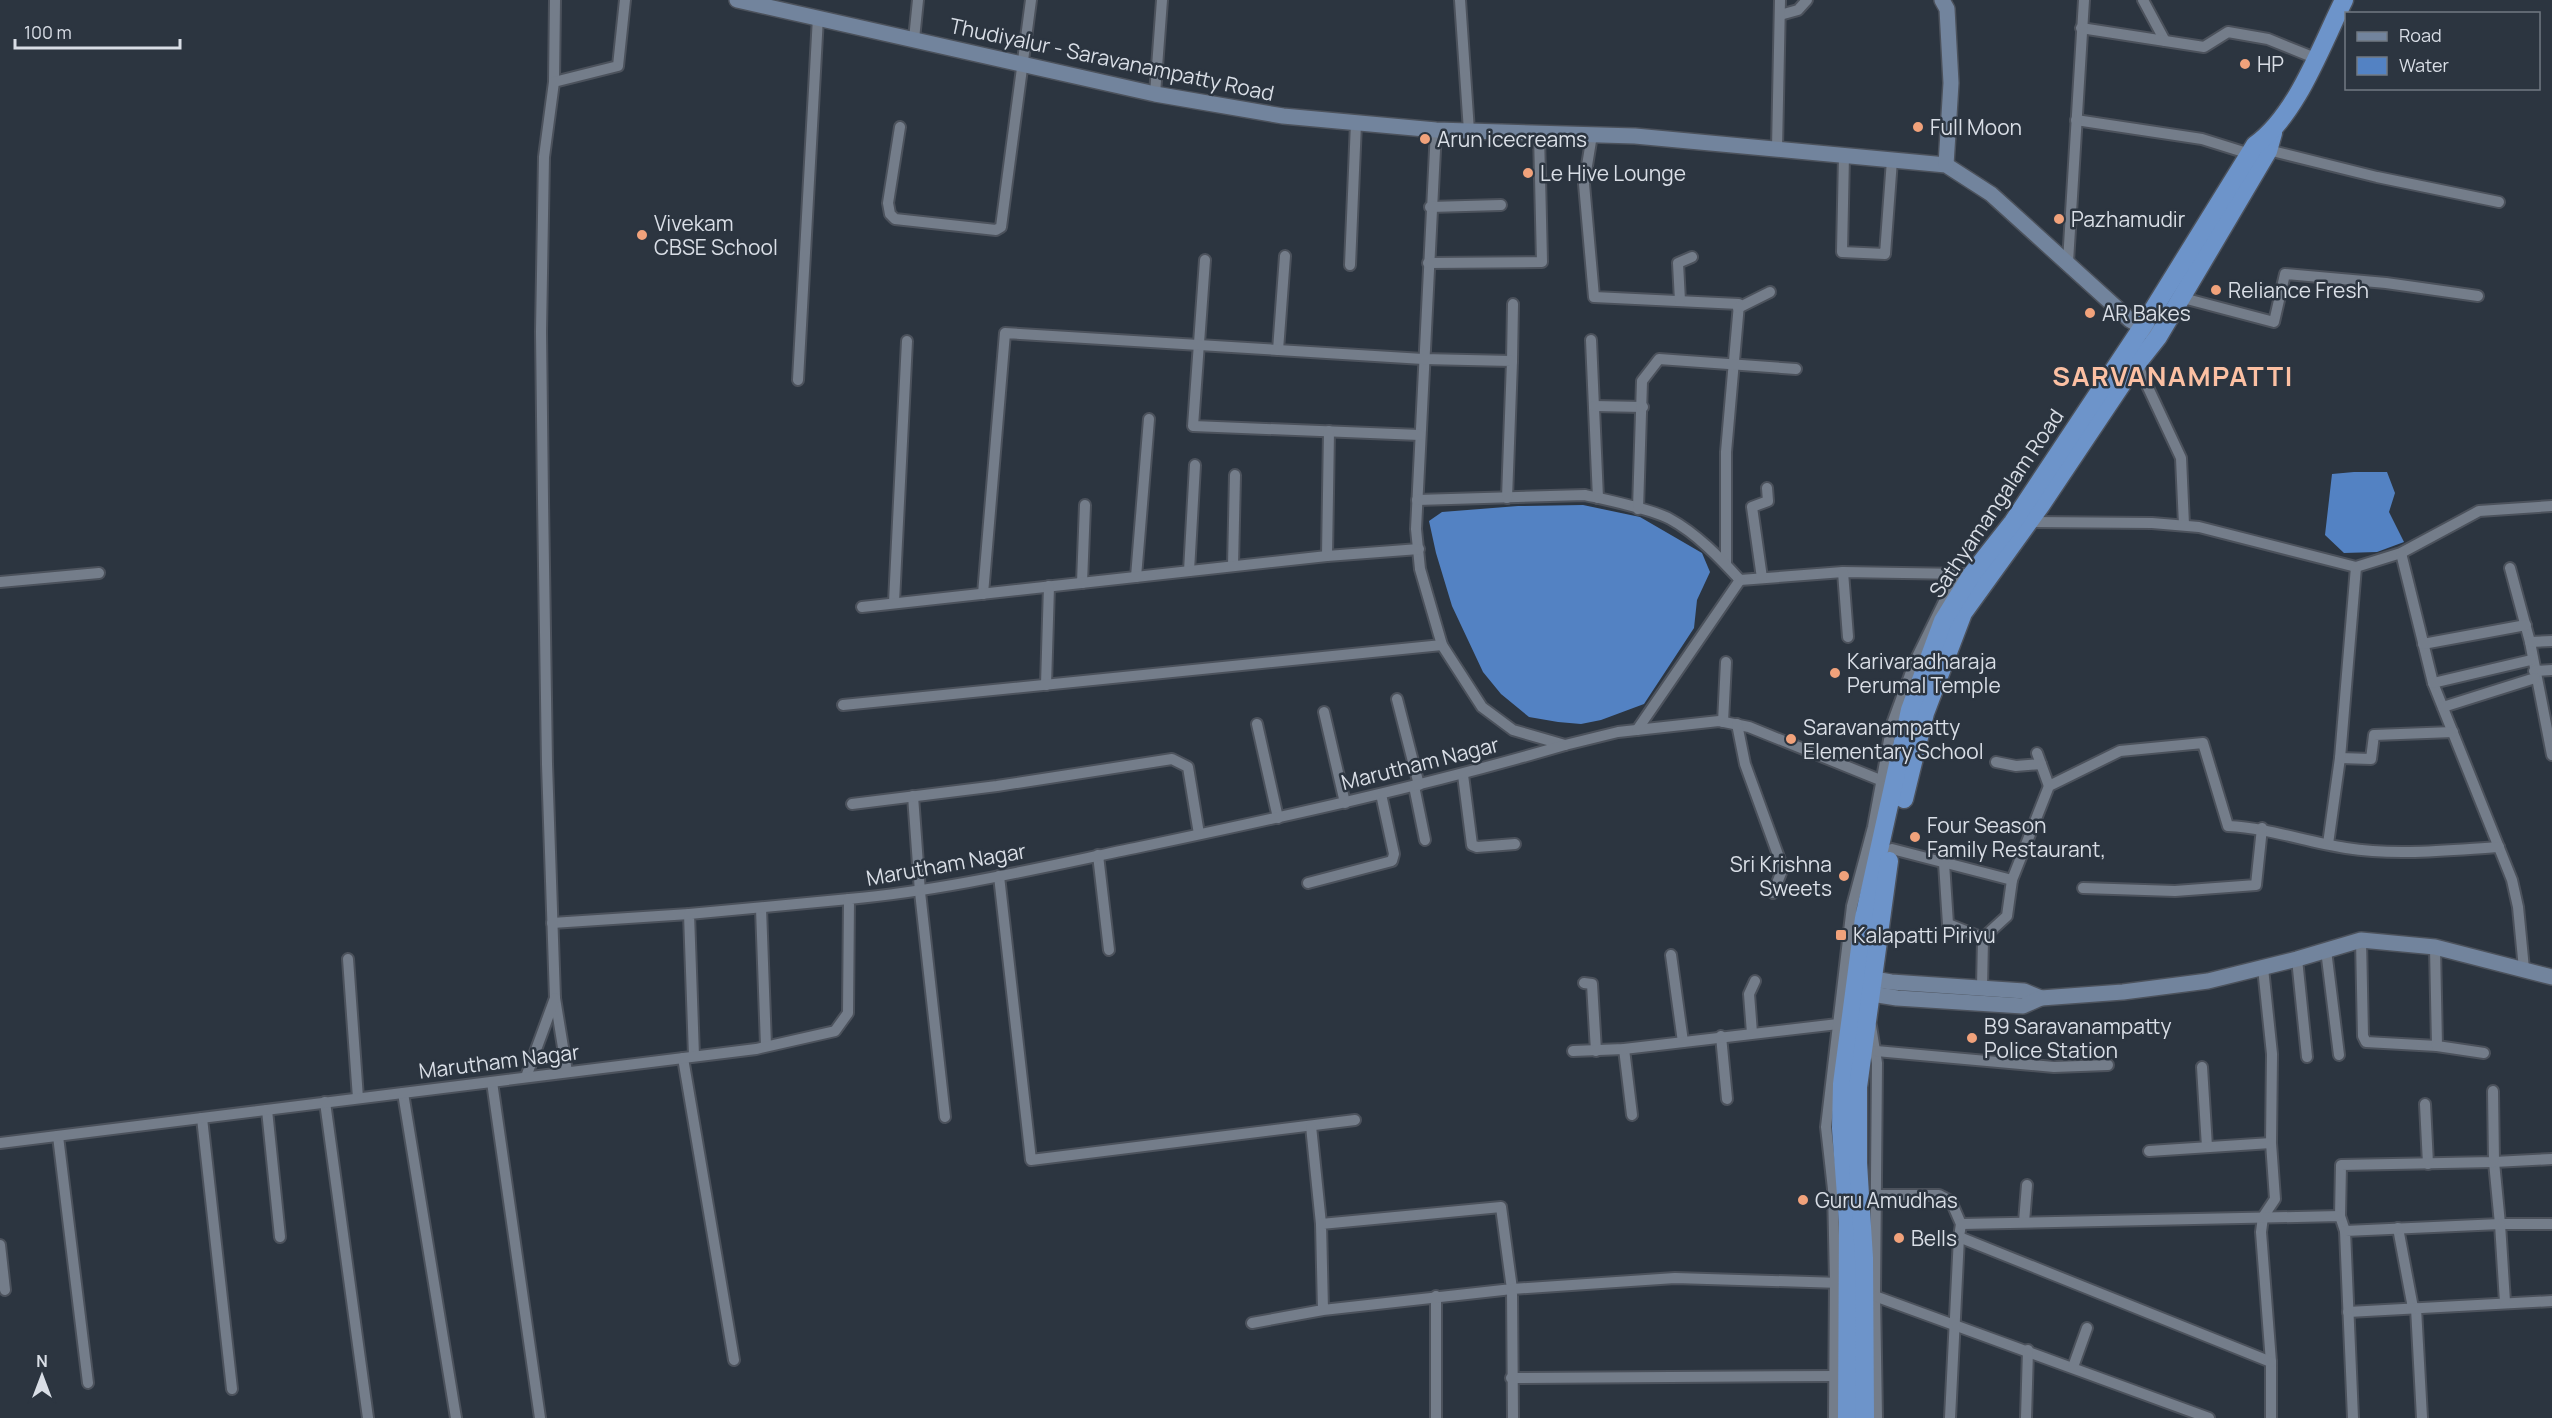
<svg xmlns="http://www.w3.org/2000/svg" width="2552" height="1418" font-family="Manrope,sans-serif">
	<rect width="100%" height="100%" fill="#2c3540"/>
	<g fill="#5382c3">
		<path d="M2354 472H2387L2395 493 2389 512 2404 542 2377 552 2344 553 2325 535 2332 474Z"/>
		<path d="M1583 505 1640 517 1702 553 1710 572 1697 600 1694 628 1644 704 1601 720 1581 724 1558 722 1529 717 1501 694 1483 672 1452 606 1436 553 1429 521 1442 512 1518 506Z"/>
	</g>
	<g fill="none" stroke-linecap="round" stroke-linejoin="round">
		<g stroke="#4c525c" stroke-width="14">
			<g id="street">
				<path d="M1460 0 1469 131"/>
				<path d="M2143 0 2165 41"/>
				<path d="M1780 15 1798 10 1807 0"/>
				<path d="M2081 28 2204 47 2228 32 2268 39 2315 58"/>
				<path d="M914 39 918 0"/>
				<path d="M554 82 555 0"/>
				<path d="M1155 94 1162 0"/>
				<path d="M2076 120 2202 139 2250 154"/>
				<path d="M900 127 888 203 890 214 895 219 996 230 1001 227 1031 0"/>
				<path d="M1436 130 1416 529 1420 569 1442 645 1482 707 1513 730 1565 745 1618 732 1719 721 1749 727 1895 786"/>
				<path d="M1592 135 1584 184 1594 297 1739 304 1726 452V564"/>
				<path d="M1777 149 1780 0"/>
				<path d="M2264 149 2377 177 2499 202"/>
				<path d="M1844 155 1842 252 1885 254 1892 160"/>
				<path d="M1430 207 1501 205"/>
				<path d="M1205 260 1193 426 1420 435"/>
				<path d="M2068 262 2084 0"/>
				<path d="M1428 263 1542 262 1539 134"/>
				<path d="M1350 265 1356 123"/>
				<path d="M2183 298 2274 322 2285 274 2386 283 2478 296"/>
				<path d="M1680 301 1678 263 1692 257"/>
				<path d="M1738 308 1770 292"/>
				<path d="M1591 340 1598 498"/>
				<path d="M1278 350 1285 256"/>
				<path d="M1512 361 1513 304"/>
				<path d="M2137 364 2181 458 2184 525"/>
				<path d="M798 380 818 17"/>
				<path d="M1594 406 1643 407"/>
				<path d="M1417 500 1585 495C1607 500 1652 509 1670 519 1696 533 1720 558 1740 580L1843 572 1963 574"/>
				<path d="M1638 509 1642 381 1659 359 1796 369"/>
				<path d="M2029 522 2152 523 2199 527 2356 567 2401 553 2479 511 2552 506"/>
				<path d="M2401 553 2433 683 2512 880 2518 907 2524 969"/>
				<path d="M1327 556 1329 431"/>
				<path d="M1233 566 1235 475"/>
				<path d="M2510 568 2530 642 2552 755"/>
				<path d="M1189 571 1195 465"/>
				<path d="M1843 572 1848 637"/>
				<path d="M1136 577 1149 419"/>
				<path d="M1762 578 1752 507 1768 501 1767 488"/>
				<path d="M0 582 99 573"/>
				<path d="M1082 583 1085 505"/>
				<path d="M983 594 1005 333 1423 359 1512 361 1507 498"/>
				<path d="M894 602 907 341"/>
				<path d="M862 607 1327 556 1419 549"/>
				<path d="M2530 642 2552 641"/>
				<path d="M2423 644 2526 625"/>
				<path d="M2534 671 2552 670"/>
				<path d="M2433 683 2531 660"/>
				<path d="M1046 685 1049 586"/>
				<path d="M1397 699 1419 785"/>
				<path d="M843 705 1442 645"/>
				<path d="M2443 707 2535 678"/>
				<path d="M1324 712 1345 803"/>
				<path d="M1723 722 1726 662"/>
				<path d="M1257 724 1278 818"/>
				<path d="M1737 724 1745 764 1781 863V873L1773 893"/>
				<path d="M1637 730 1740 580"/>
				<path d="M2037 753 2049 786"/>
				<path d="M2340 758 2371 759 2374 735 2453 732"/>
				<path d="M1996 762 2016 766 2041 764"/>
				<path d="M1463 775 1472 845 1477 847 1515 844"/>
				<path d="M1414 786 1425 840"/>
				<path d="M913 796 920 892 945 1117"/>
				<path d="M852 804 997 786 1172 759 1188 767 1199 834"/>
				<path d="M2328 844 2340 758 2356 567"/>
				<path d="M1892 849 2012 880 2049 786 2120 751 2203 743 2228 826C2269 828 2306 842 2346 848 2396 856 2449 850 2499 847"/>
				<path d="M1098 855 1109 950"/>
				<path d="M1944 863 1948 924 1983 938"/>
				<path d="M999 876 1031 1160 1355 1120"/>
				<path d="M1308 883 1392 861 1394 854 1381 794"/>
				<path d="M2083 888 2175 891 2256 885 2262 828"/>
				<path d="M761 908 766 1046"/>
				<path d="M552 923 689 914"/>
				<path d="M2361 940 2363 1036 2366 1042 2437 1046"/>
				<path d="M2435 947 2437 1046 2484 1053"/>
				<path d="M2326 950 2339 1055"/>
				<path d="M1671 955 1683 1042"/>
				<path d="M348 959 358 1098"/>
				<path d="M2297 959 2307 1057"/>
				<path d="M2263 968 2272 1054 2271 1143 2275 1199 2263 1217 2261 1232 2271 1362V1418"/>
				<path d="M1584 983 1592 984 1596 1051"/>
				<path d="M1982 988 1983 938 2007 916 2012 880"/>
				<path d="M1871 1026 1877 1063 1875 1295 1877 1418"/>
				<path d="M1752 1033 1749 994 1755 981"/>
				<path d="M1721 1036 1727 1099"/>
				<path d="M1624 1049 1632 1115"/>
				<path d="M1573 1051 1624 1049 1838 1024"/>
				<path d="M1876 1051 2054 1067 2108 1065"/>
				<path d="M694 1056 689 914 849 899"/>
				<path d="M683 1058 734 1360"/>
				<path d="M2202 1067 2207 1147"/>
				<path d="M567 1072 555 998 547 764 543 500 541 332 544 157 554 82 618 66 625 0"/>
				<path d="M526 1077 555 998"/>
				<path d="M492 1082 540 1418"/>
				<path d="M403 1093 456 1418"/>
				<path d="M325 1102 368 1418"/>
				<path d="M2425 1104 2428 1164"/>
				<path d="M267 1110 280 1237"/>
				<path d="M202 1118 232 1389"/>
				<path d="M1311 1126 1321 1224"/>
				<path d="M58 1136 88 1383"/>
				<path d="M0 1143 756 1049 835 1031 848 1013 849 899C947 890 1043 867 1140 847 1283 817 1425 786 1565 745"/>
				<path d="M2149 1151 2271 1143"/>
				<path d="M2552 1159 2494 1162 2500 1224H2552"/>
				<path d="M1876 1195H1939L1951 1201 1961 1224 1959 1237 2271 1362"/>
				<path d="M2340 1216 2341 1165 2494 1162 2493 1091"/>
				<path d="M2024 1222 2027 1185"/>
				<path d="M1961 1224 2340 1216 2345 1231"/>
				<path d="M2398 1228 2413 1308"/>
				<path d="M0 1245 5 1290"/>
				<path d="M1861 1291 2209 1418"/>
				<path d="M1436 1296V1418"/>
				<path d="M2416 1308 2422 1418"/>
				<path d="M2348 1312 2552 1301"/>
				<path d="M1252 1323 1323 1310 1512 1289 1501 1207 1321 1224 1323 1310"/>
				<path d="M2073 1367 2087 1328"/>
				<path d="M1511 1378 1836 1376"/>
				<path d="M1513 1418 1512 1289 1675 1278 1841 1283"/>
				<path d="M1834 1418 1835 1281 1833 1189 1826 1127 1852 906 1873 827 1892 724 1915 661 1958 573"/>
				<path d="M1950 1418 1959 1237"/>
				<path d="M2026 1418 2028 1350"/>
				<path d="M2353 1418 2345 1231 2500 1224 2505 1302"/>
			</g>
		</g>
		<g stroke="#4c525c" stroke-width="18">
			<g id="secondary">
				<path d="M737 0 1155 94 1283 116 1436 130 1635 136 1946 165 1991 194 2130 320 2153 333"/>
				<path d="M1942 0 1947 9 1951 83 1946 165"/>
				<path d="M1863 977 1891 982 2024 991 2041 998"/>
				<path d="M1859 992 1897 998 2023 1006 2041 998 2123 992 2208 981 2297 959 2361 940 2435 947 2552 977"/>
			</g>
		</g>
		<g stroke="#4c525c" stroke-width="21">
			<g id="highway">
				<path d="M1904 799 1925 713 1963 613 2041 505 2128 375 2158 337 2268 151 2273 133"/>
				<path d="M1847 1418 1848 1222 1841 1128 1842 1084 1864 918 1910 710 1943 621 1972 574 2013 522 2143 326 2255 145C2297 115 2321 46 2344 0"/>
				<path d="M1865 1418 1864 1258 1858 1163V1087L1889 861"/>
			</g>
		</g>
		<use href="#street" stroke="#747d8a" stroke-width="10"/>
		<use href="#secondary" stroke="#72849d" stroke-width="15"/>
		<use href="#highway" stroke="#6d94ca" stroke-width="18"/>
	</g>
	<g fill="#f1a27b" stroke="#2c3540" stroke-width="2">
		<circle cx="2245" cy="64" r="6"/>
		<circle cx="1918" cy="127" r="6"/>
		<circle cx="1425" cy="139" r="6"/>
		<circle cx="1528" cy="173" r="6"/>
		<circle cx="2059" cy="219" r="6"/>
		<circle cx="642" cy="235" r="6"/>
		<circle cx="2216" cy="290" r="6"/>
		<circle cx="2090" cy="313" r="6"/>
		<circle cx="1835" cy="673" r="6"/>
		<circle cx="1791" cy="739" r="6"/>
		<circle cx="1915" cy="837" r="6"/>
		<circle cx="1844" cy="876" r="6"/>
		<rect x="1835" y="929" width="12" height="12" rx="3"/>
		<circle cx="1972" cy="1038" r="6"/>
		<circle cx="1803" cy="1200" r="6"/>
		<circle cx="1899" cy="1238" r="6"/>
	</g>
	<g text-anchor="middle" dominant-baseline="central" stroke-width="5" stroke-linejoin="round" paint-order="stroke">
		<g font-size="21" fill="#d9dee6" stroke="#2c3540">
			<text transform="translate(1112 59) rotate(12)">Thudiyalur - Saravanampatty Road</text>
			<text transform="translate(1996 503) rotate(-56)">Sathyamangalam Road</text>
			<text transform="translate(1420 763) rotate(-14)">Marutham Nagar</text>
			<text transform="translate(946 864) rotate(-10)">Marutham Nagar</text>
			<text transform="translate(499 1061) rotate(-7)">Marutham Nagar</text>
		</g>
		<g font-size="21" fill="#d9dee6" stroke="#2c3540" text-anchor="start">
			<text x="2257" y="64">HP</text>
			<text x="1930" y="127">Full Moon</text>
			<text x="1437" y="139">Arun icecreams</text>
			<text x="1540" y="173">Le Hive Lounge</text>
			<text x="2071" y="219">Pazhamudir</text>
			<text x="654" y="223">Vivekam<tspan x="654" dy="24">CBSE School</tspan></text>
			<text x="2228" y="290">Reliance Fresh</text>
			<text x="2102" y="313">AR Bakes</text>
			<text x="1847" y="661">Karivaradharaja<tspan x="1847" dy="24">Perumal Temple</tspan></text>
			<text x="1803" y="727">Saravanampatty<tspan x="1803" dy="24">Elementary School</tspan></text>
			<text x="1927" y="825">Four Season<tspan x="1927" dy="24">Family Restaurant,</tspan></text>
			<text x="1832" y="864" text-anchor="end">Sri Krishna<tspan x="1832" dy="24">Sweets</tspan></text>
			<text x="1853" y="935">Kalapatti Pirivu</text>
			<text x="1984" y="1026">B9 Saravanampatty<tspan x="1984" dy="24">Police Station</tspan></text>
			<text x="1815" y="1200">Guru Amudhas</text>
			<text x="1911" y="1238">Bells</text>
		</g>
		<g font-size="27" font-weight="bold" letter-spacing="1.5" fill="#fcc0a3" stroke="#2c3540">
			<text x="2173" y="375">SARVANAMPATTI</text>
		</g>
	</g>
	<rect x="2345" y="12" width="195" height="78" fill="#2c3540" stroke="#717982" stroke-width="1.5"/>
	<rect x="2357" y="32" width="30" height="9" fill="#72849d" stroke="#717982" stroke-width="1.5"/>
	<text x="2399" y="42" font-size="18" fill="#d9dee6">Road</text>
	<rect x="2357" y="57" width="30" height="18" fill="#5382c3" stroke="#717982" stroke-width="1.5"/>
	<text x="2399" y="72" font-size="18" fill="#d9dee6">Water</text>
	<g transform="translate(42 1376)" stroke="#2c3540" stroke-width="4.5" paint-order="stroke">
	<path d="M0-4.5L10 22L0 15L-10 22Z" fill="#d9dee6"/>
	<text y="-9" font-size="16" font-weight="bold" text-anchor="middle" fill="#d9dee6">N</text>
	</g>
	<path d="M15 39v9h165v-9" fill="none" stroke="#d9dee6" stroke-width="3"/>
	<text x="24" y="39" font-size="18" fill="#d9dee6" stroke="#2c3540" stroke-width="4.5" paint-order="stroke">100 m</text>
</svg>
